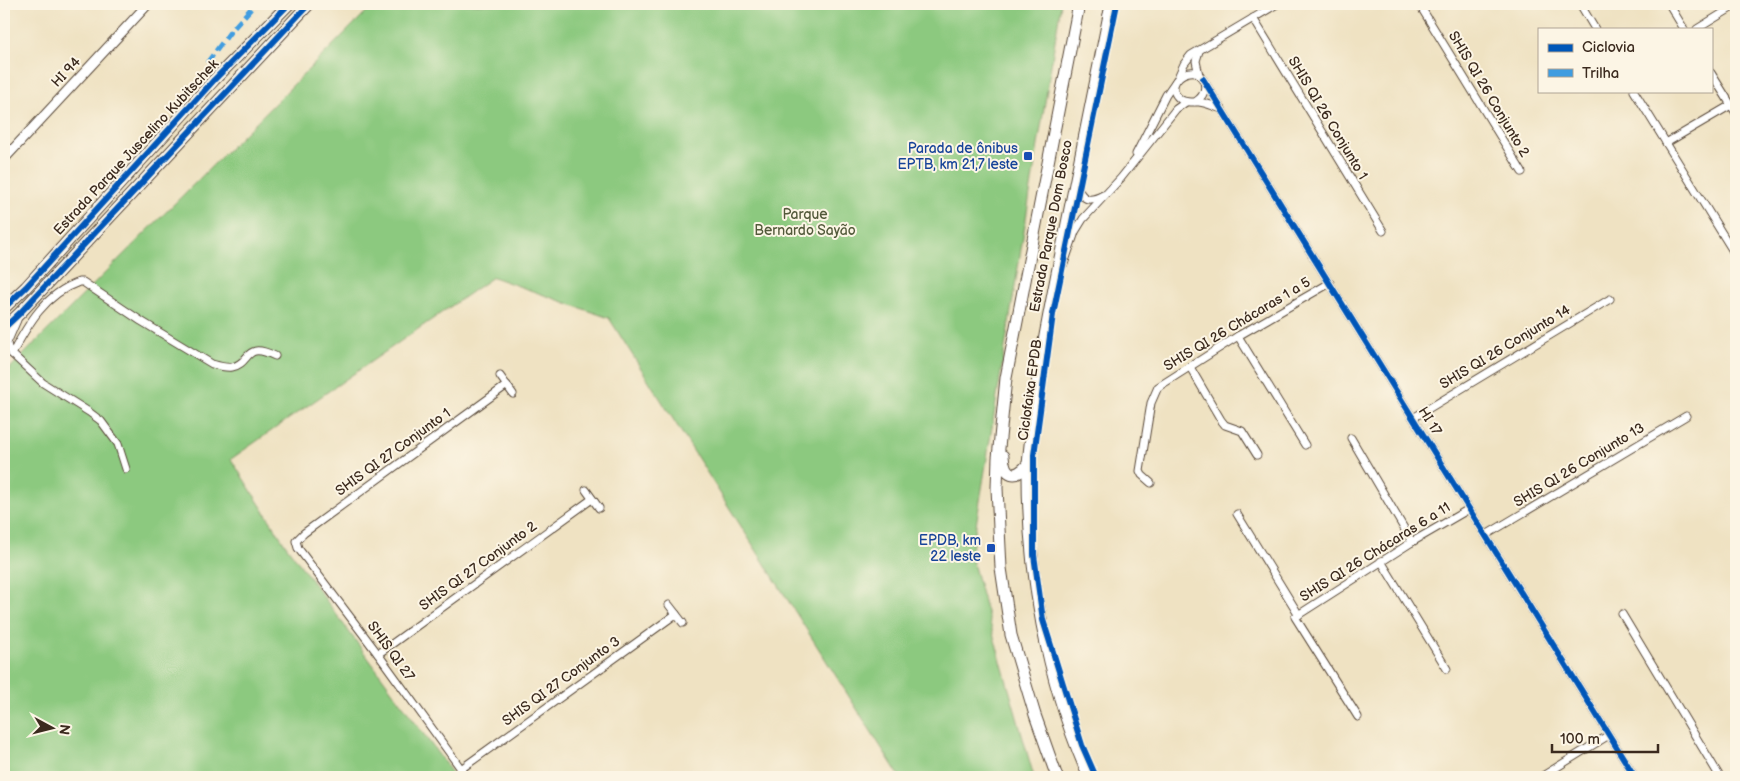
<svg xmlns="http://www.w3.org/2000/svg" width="1740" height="781" font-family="'Balsamiq Sans',sans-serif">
	<rect width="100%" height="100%" fill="#fcf5e5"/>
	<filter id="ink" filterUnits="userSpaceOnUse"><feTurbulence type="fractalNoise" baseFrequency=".02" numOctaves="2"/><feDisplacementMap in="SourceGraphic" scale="10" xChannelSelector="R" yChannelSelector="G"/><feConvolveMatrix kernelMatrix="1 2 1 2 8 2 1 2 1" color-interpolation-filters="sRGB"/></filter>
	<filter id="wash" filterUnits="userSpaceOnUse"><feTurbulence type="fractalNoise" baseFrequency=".0096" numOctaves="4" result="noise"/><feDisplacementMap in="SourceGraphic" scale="20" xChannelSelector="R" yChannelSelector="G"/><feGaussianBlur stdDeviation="1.12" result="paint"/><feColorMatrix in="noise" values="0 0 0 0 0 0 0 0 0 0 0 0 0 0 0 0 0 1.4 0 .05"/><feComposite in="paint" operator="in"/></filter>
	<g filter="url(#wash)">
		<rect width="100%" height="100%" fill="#efe2c2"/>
		<path fill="#8cc97f" stroke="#647a4e" d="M374 4H1061L971 556 1034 777H900L609 318 493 277 231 459 285 544 455 777H4V374Z"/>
	</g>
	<g filter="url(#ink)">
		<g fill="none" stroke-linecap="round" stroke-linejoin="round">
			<g stroke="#564637" stroke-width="9">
				<g id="minor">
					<path d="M1419 4 1522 172"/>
					<path d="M1580 4 1595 29"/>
					<path d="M1669 4 1684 29"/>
					<path d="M1253 18 1383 231"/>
					<path d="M1697 29 1736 5"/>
					<path d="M1199 51 1196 61 1199 75"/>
					<path d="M1711 73 1736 113"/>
					<path d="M1179 75 1184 64 1191 55 1277 4"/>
					<path d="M1203 79 1635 777"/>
					<path d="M1634 91 1736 256"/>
					<path d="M1195 102C1208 94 1208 80 1195 72 1178 70 1166 88 1180 99 1186 104 1193 101 1199 102 1207 103 1215 107 1222 109"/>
					<path d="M1666 143 1731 105"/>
					<path d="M1136 154 1166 95 1175 82"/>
					<path d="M1076 185C1083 200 1088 203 1103 195"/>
					<path d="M1064 264 1075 232 1083 219 1121 178 1176 109 1186 102"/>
					<path d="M17 320 7 343 8 348 12 354 43 383 89 412 101 421 118 444 126 469"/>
					<path d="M1238 336 1305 445"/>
					<path d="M12 354C28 324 45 294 79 282H83L141 321 212 364C219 366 225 368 232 367 252 363 243 341 275 356"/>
					<path d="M1190 367 1221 420 1225 425 1242 431 1257 455"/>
					<path d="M500 376 513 394"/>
					<path d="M1413 418 1610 299"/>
					<path d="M1351 438 1412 542"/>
					<path d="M1151 483 1142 475 1140 471 1151 403 1158 387 1238 336 1330 283"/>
					<path d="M586 490 599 508"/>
					<path d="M1237 514 1299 615"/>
					<path d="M1486 535 1686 416"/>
					<path d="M1381 561 1447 669"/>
					<path d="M669 605 683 623"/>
					<path d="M1622 614 1720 777"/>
					<path d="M378 654 592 499"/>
					<path d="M1358 717 1295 617 1412 542 1469 509"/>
					<path d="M461 769 676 614"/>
					<path d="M467 777 378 654 298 548 296 541 304 533 507 385"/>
					<path d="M1541 777 1609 735"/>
				</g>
			</g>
			<g stroke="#564637" stroke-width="11">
				<path id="tertiary" d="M4 159 148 4"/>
			</g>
			<g stroke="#564637" stroke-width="13">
				<g id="primary">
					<path d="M1003 456C1004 476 1016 480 1028 464"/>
					<path d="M1057 777 1035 715 1011 635 1001 568 997 488 998 458 1006 378 1079 4"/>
					<path d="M1089 777C1046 680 1027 571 1028 465 1029 452 1031 438 1032 425 1037 374 1047 324 1057 273 1075 184 1093 94 1111 5"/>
				</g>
			</g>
			<g stroke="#564637" stroke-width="13">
				<g id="trunk">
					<path d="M1109 15 1114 4"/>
					<path d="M4 308 26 287 214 80 289 4"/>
					<path d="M4 328 20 313 309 4"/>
				</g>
			</g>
			<use href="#minor" stroke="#fff" stroke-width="7"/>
			<use href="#tertiary" stroke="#fff" stroke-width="9"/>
			<use href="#primary" stroke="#fff" stroke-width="11"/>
			<use href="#trunk" stroke="#fff" stroke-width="11"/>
			<g stroke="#3f9ce0" stroke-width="5" stroke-dasharray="10 5" stroke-linecap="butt">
				<path d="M207 63 230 32 255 4"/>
				<path d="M691 777 693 776"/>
			</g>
			<g stroke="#fcf5e5" stroke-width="9">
				<g id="cycleway">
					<path d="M1203 79 1635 777"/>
					<path d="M4 308 26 287 214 80 289 4"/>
					<path d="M4 328 20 313 309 4"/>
					<path d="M1096 777 1082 745 1043 620 1034 555V455L1053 314 1117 4"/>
				</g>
			</g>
			<use href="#cycleway" stroke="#0057b8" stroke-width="6"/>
		</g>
	</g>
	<g fill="#1a4fb4" stroke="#fcf5e5" stroke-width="2">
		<rect x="1023" y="151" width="10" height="10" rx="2.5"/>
		<rect x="986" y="543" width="10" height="10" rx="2.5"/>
	</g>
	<g text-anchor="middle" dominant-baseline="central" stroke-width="4" stroke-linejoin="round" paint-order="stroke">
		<g font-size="14" fill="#3b2a1e" stroke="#fcf5e5">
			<text transform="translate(66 72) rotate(-47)">HI 94</text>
			<text transform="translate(1489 94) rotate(59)">SHIS QI 26 Conjunto 2</text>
			<text transform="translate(1328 118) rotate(59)">SHIS QI 26 Conjunto 1</text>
			<text transform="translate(136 147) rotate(-47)">Estrada Parque Juscelino Kubitschek</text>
			<text transform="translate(1051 226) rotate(-79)">Estrada Parque Dom Bosco</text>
			<text transform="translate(1237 324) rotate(-31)">SHIS QI 26 Chácaras 1 a 5</text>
			<text transform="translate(1505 347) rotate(-31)">SHIS QI 26 Conjunto 14</text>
			<text transform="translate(1030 390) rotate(-82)">Ciclofaixa EPDB</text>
			<text transform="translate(1430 421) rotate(58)">HI 17</text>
			<text transform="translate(393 452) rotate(-36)">SHIS QI 27 Conjunto 1</text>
			<text transform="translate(1579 465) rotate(-31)">SHIS QI 26 Conjunto 13</text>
			<text transform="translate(1375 552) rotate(-32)">SHIS QI 26 Chácaras 6 a 11</text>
			<text transform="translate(478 566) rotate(-36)">SHIS QI 27 Conjunto 2</text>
			<text transform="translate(391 651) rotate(54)">SHIS QI 27</text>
			<text transform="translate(561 681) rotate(-36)">SHIS QI 27 Conjunto 3</text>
		</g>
		<g font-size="14" fill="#164399" stroke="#fcf5e5" text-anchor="end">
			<text x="1018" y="148">Parada de ônibus<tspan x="1018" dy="16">EPTB, km 21,7 leste</tspan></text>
			<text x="981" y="540">EPDB, km<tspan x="981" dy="16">22 leste</tspan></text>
		</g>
		<g font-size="14" fill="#535a3b" stroke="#fcf5e5">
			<text x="805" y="214">Parque<tspan x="805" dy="16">Bernardo Sayão</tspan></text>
		</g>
	</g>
	<rect width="1740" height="781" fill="none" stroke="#fcf5e5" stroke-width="20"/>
	<rect x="1538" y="28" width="175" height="65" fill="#fcf5e5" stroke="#afa495"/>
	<rect x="1548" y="44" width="25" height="8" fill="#0057b8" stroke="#afa495"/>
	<text x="1582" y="52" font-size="15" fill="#3b2a1e">Ciclovia</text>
	<rect x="1548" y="69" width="25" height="8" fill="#3f9ce0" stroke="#afa495"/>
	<text x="1582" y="78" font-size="15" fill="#3b2a1e">Trilha</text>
	<g transform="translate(52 728) rotate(97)" stroke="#fcf5e5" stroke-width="4" paint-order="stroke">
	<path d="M0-4L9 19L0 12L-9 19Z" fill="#3b2a1e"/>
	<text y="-8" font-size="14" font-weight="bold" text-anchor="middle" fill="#3b2a1e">N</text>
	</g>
	<path d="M1552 744v8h106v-8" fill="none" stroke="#3b2a1e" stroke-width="2.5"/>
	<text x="1560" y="744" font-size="15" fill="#3b2a1e" stroke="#fcf5e5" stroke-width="4" paint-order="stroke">100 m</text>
</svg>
